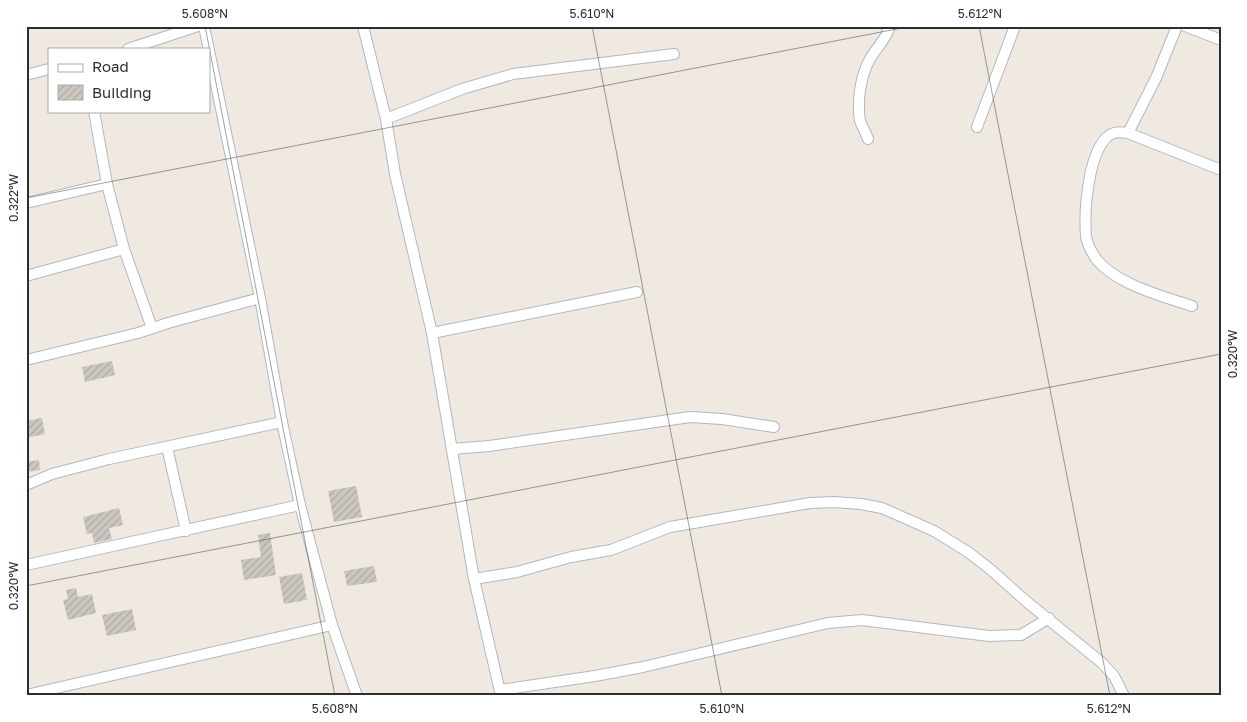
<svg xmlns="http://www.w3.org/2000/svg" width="1247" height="722" font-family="'Golos Text',sans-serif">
	<defs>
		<pattern id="building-hatch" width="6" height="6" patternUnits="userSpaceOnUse" patternTransform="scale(1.25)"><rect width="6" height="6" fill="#cbc7bf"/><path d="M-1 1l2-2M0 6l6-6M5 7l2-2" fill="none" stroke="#afaba4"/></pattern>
	</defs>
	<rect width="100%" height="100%" fill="#efe9e1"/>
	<g fill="url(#building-hatch)">
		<path d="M112 361 115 375 85 382 82 367Z"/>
		<path d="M42 418 45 434 26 438V421Z"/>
		<path d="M39 460 40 470 26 472V462Z"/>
		<path d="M356 486 362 517 334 522 328 491Z"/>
		<path d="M119 508 123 525 109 528 112 539 94 543 92 533 87 534 83 517Z"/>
		<path d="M270 533 276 575 244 580 241 560 261 557 258 535Z"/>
		<path d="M374 566 377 582 347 586 344 571Z"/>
		<path d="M302 573 307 600 284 604 279 577Z"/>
		<path d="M76 588 78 597 92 594 96 613 68 620 63 600 68 599 66 590Z"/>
		<path d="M132 609 136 630 107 636 102 615Z"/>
	</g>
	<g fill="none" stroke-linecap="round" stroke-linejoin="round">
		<g stroke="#b4b7c1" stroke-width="12">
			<g id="street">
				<path d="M204 26 260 298 282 422 300 505 332 625 357 696"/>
				<path d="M363 26 386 119 395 174 432 333 474 579 501 696"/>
				<path d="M1185 26 1221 40"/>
				<path d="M128 49 198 26"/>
				<path d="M26 75 49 69"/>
				<path d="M94 111 107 184 124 249 152 328"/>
				<path d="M386 119 462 89 513 74 674 54"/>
				<path d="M977 127 1015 26"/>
				<path d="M1128 133 1156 78 1177 26"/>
				<path d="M868 139C866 133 862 126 860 121 857 101 860 77 870 59 876 48 886 40 890 26"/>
				<path d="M26 203 107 184"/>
				<path d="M26 276 124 249"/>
				<path d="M1192 306C1162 296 1118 285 1097 260 1092 253 1087 244 1086 236 1084 211 1088 155 1107 137 1113 131 1121 132 1128 133L1221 170"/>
				<path d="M432 333 637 292"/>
				<path d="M26 360 138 333 168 323 260 298"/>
				<path d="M167 447 186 531"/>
				<path d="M452 449 489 446 690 417 722 419 774 427"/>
				<path d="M26 485 52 474 109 459 282 422"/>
				<path d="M26 565 300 505"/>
				<path d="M474 579 517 572 571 557 611 550 670 527 810 503 834 502 861 504 882 508 934 531 968 552 990 569 1027 602 1101 662 1114 676 1124 696"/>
				<path d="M500 690 595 676 643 667 828 623 862 620 989 636 1021 635 1049 618"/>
				<path d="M26 695 332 625"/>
			</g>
		</g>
		<use href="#street" stroke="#fff" stroke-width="10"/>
	</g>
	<path fill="none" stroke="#2e2e2e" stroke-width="1" stroke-opacity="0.45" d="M205 26 335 696M592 26 722 696M979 26 1110 696M26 198 912 26M26 586 1221 354"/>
	<rect width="1247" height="722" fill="none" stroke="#ffffff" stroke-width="55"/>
	<rect x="48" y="48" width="162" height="65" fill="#ffffff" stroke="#ababab"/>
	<rect x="58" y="64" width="25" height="8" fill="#ffffff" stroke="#ababab"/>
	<text x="92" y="72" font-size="15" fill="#2e2e2e">Road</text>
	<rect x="58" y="85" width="25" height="15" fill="url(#building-hatch)" stroke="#ababab"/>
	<text x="92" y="98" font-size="15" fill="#2e2e2e">Building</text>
	<rect x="28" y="28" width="1192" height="666" fill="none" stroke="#2e2e2e" stroke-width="2"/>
	<g font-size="12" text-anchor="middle" fill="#2e2e2e">
		<text x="205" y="18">5.608°N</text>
		<text x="592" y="18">5.610°N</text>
		<text x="980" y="18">5.612°N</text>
		<text transform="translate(14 198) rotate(-90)" y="4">0.322°W</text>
		<text transform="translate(1233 354) rotate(-90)" y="4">0.320°W</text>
		<text transform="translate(14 586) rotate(-90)" y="4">0.320°W</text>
		<text x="335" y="713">5.608°N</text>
		<text x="722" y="713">5.610°N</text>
		<text x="1109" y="713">5.612°N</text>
	</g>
</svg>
